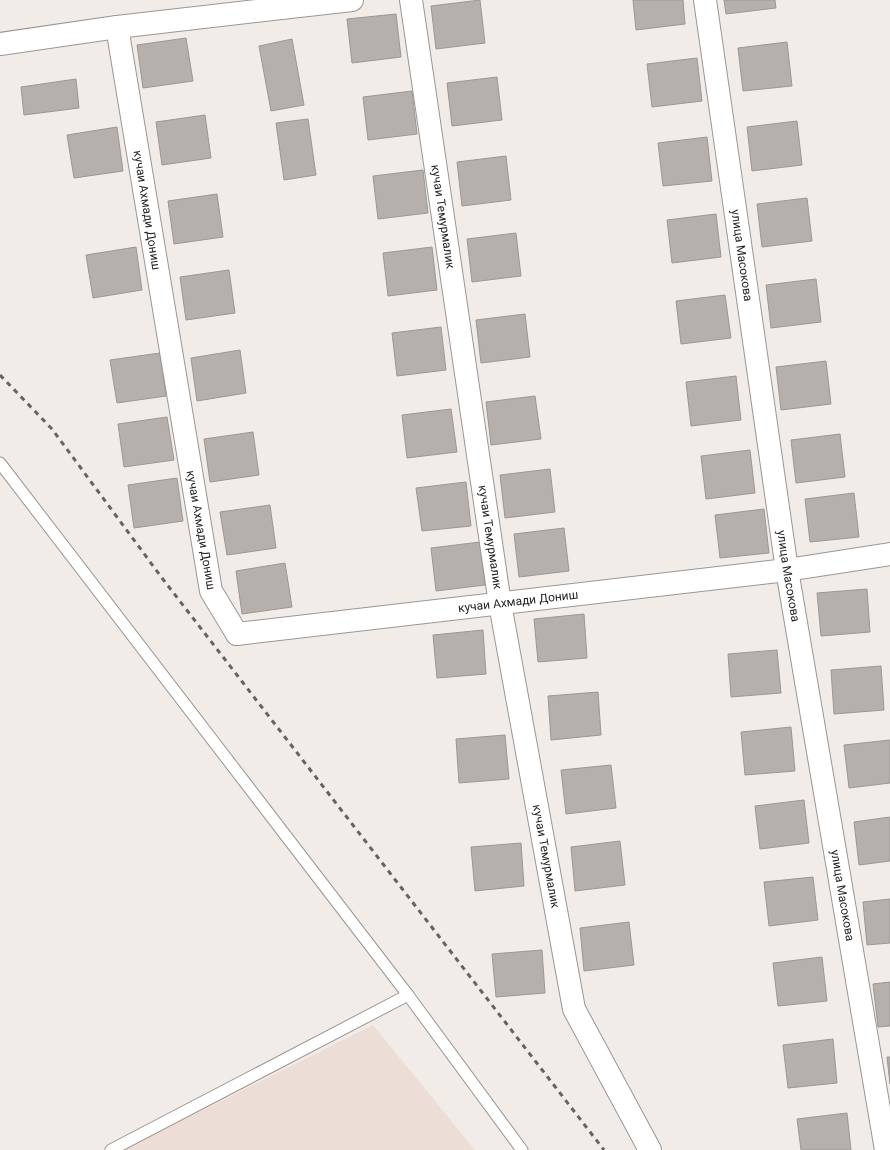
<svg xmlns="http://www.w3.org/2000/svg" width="890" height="1150" font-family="Roboto,sans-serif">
	<rect width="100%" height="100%" fill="#f2ece8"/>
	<path fill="#ecded6" d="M373 1025 475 1150H123Z"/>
	<g fill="#b6b0ac" stroke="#9d9794">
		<path d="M480 0 485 43 436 49 431 6Z"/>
		<path d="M633 0H683L685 24 636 30Z"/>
		<path d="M724 0H775L776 8 726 14Z"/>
		<path d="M396 14 401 57 352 63 347 19Z"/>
		<path d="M186 38 193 81 143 88 137 45Z"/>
		<path d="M292 39 304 105 271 111 259 46Z"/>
		<path d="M787 42 792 86 743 91 738 48Z"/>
		<path d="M697 58 702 101 652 107 647 64Z"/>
		<path d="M497 77 502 120 452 126 447 83Z"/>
		<path d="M76 79 79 108 24 115 21 87Z"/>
		<path d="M412 91 417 134 368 140 363 97Z"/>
		<path d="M205 115 211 158 162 165 156 122Z"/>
		<path d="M308 119 316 175 284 180 276 123Z"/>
		<path d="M797 121 802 165 752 171 747 127Z"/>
		<path d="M117 127 123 171 74 178 67 135Z"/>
		<path d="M707 137 712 181 663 186 658 143Z"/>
		<path d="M506 156 511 200 462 206 457 162Z"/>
		<path d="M423 170 428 213 378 219 373 176Z"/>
		<path d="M217 194 223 237 174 244 168 201Z"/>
		<path d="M807 198 812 241 762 247 757 204Z"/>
		<path d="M716 214 721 257 672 263 667 220Z"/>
		<path d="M516 233 521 276 472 282 467 239Z"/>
		<path d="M136 247 142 290 93 298 86 255Z"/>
		<path d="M432 247 437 290 388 296 383 253Z"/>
		<path d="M229 270 235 313 186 320 180 277Z"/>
		<path d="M816 279 821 322 771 328 766 285Z"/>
		<path d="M725 295 731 338 681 344 676 301Z"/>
		<path d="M525 314 530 357 481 363 476 320Z"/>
		<path d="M441 327 446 370 397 376 392 333Z"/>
		<path d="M240 350 246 393 197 401 191 358Z"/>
		<path d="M160 353 166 396 117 403 110 360Z"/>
		<path d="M826 361 831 404 781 410 776 367Z"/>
		<path d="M736 376 741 420 691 426 686 382Z"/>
		<path d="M535 396 541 439 491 445 486 402Z"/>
		<path d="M451 409 457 452 407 458 402 415Z"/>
		<path d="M167 417 174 460 124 467 118 424Z"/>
		<path d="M253 432 259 475 210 482 204 439Z"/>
		<path d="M840 434 845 477 796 483 791 440Z"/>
		<path d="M750 450 755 493 706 499 701 456Z"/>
		<path d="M550 469 555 512 505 518 500 475Z"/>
		<path d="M177 478 183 521 134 528 128 485Z"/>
		<path d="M466 482 471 526 422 531 416 488Z"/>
		<path d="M854 493 859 537 810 542 805 499Z"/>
		<path d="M270 505 276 548 227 555 220 512Z"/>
		<path d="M764 509 769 553 720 558 715 515Z"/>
		<path d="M564 528 569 571 519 577 514 534Z"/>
		<path d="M480 542 485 585 436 591 431 548Z"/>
		<path d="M285 563 292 607 242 614 236 571Z"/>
		<path d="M867 589 870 632 821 636 817 593Z"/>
		<path d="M584 614 587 658 538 662 534 619Z"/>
		<path d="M483 630 486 674 437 678 433 635Z"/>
		<path d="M777 650 781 693 731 697 728 654Z"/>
		<path d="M881 666 884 710 834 714 831 670Z"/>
		<path d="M598 692 601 735 551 740 548 696Z"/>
		<path d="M791 727 795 771 745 775 741 732Z"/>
		<path d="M505 735 509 779 459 783 456 739Z"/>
		<path d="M890 740V783L849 788 844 745Z"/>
		<path d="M611 765 616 808 566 814 561 770Z"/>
		<path d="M804 800 809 843 760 849 755 806Z"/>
		<path d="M890 817V861L859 865 854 822Z"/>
		<path d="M620 841 625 885 575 891 571 847Z"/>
		<path d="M521 843 524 886 475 891 471 847Z"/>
		<path d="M813 877 818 920 769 926 764 882Z"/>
		<path d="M890 899V943L867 945 863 902Z"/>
		<path d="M629 922 634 965 584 971 580 928Z"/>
		<path d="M542 950 545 993 496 997 492 954Z"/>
		<path d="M822 957 827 1001 778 1006 773 963Z"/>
		<path d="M890 982V1026L878 1027 873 984Z"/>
		<path d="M833 1039 837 1083 788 1088 783 1045Z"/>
		<path d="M887 1057H890V1084Z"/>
		<path d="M847 1113 851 1150H801L797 1119Z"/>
	</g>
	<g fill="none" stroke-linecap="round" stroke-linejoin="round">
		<g stroke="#9c9693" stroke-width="13">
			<g id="service">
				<path d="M0 463 408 995"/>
				<path d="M111 1150 408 995 522 1150"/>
			</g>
		</g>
		<g stroke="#9c9693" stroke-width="24">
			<g id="minor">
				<path id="s1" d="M411 0 500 604 574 1009 650 1150"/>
				<path id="s2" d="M705 0 787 570 886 1150"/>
				<path d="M0 44 117 27"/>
				<path d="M237 634 211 591 117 27 352 0"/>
			</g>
		</g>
		<g stroke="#9c9693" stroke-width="24">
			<g id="tertiary">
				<path id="s3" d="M237 634 787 570 890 554"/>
			</g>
		</g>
		<use href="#service" stroke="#fff" stroke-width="11"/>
		<use href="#minor" stroke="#fff" stroke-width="22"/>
		<use href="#tertiary" stroke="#fff" stroke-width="22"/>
		<path stroke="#666260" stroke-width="3" stroke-dasharray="5 5" stroke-linecap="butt" d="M0 375 52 429 162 578 604 1150"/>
	</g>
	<g text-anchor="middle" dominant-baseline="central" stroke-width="4" stroke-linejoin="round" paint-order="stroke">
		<g font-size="12" fill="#252322" stroke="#fff">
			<text transform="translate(147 210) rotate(81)">кучаи Ахмади Дониш</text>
			<text stroke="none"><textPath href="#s1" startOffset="219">кучаи Темурмалик</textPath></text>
			<text stroke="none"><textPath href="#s2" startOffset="258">улица Масокова</textPath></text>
			<text transform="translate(201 530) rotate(80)">кучаи Ахмади Дониш</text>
			<text stroke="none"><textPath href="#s1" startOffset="543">кучаи Темурмалик</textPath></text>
			<text stroke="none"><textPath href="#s2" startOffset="582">улица Масокова</textPath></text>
			<text stroke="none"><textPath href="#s3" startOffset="283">кучаи Ахмади Дониш</textPath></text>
			<text stroke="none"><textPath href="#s1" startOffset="867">кучаи Темурмалик</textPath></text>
			<text stroke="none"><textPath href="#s2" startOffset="906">улица Масокова</textPath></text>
		</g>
	</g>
</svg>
